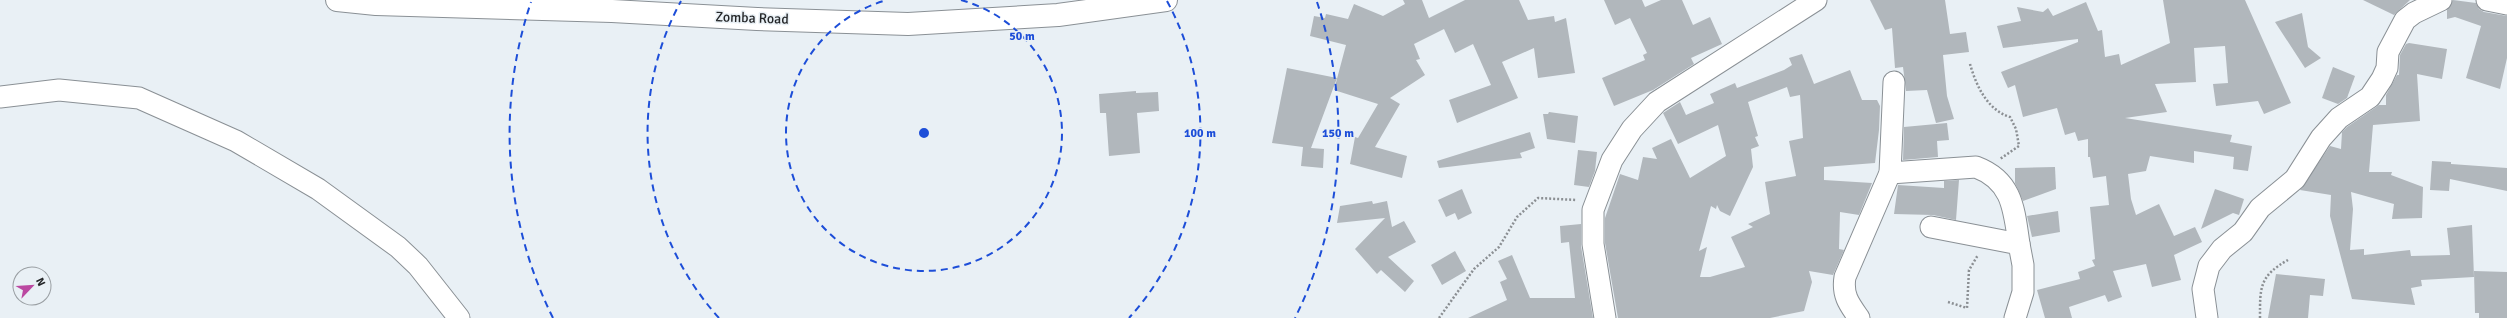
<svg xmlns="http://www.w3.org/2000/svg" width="2507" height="318" font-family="Signika,sans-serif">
	<rect width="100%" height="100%" fill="#e9f0f5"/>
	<g fill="#b1b7bc" fill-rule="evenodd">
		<path d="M1403 0H1422L1429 18 1465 0H1519L1528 20 1554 16 1555 22 1566 18 1575 73 1538 78 1534 48 1502 62 1518 98 1457 123 1449 100 1491 85 1473 44 1455 53 1444 29 1414 44 1420 59 1416 60 1425 75 1390 98 1400 104 1375 147 1407 156 1402 178 1350 164 1355 137 1358 138 1378 104 1334 90 1346 45 1310 36 1314 16 1325 18 1326 14 1348 19 1354 4 1383 16 1405 4Z"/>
		<path d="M1604 0H1642L1645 7 1661 0H1682L1693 25 1710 17 1722 44 1691 58 1694 64 1653 90 1614 106 1602 78 1645 60 1643 55 1647 53 1630 18 1615 25Z"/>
		<path d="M1870 0H1945L1950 34 1966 32 1969 52 1943 55 1947 96 1954 119 1936 123 1927 90 1906 91 1903 67 1895 68 1892 28 1885 30Z"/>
		<path d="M2163 0H2245L2291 103 2264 114 2258 101 2216 106 2213 84 2228 83 2225 46 2194 48 2196 82 2155 84 2167 112 2125 118 2232 135 2230 142 2252 146 2248 171 2233 169 2234 157 2194 151V163L2150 156 2146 171 2128 174 2131 199 2136 215 2159 204 2174 236 2195 227 2202 242 2174 255 2181 280 2152 287 2146 264 2113 271 2122 297 2108 302 2105 295 2069 307 2072 318H2045L2037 290 2080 279 2078 272 2095 266 2092 260 2095 259 2090 207 2109 205 2106 176 2093 178 2090 157H2088V139L2078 141 2075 132 2065 135 2057 108 2023 117 2015 85 2008 88 2001 72 2078 42V39L2003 48 1997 26 2021 21 2017 7 2043 12 2048 8 2053 16 2086 2 2098 31 2102 30 2105 57 2119 54 2121 65 2170 43Z"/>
		<path d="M2363 0H2410L2394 15Z"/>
		<path d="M2453 0 2476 3 2479 9 2484 12 2507 16V58L2500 89 2466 78 2481 26 2455 17 2447 19V10Z"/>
		<path d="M2302 13 2308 47 2321 58 2305 68 2275 22Z"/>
		<path d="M2409 43 2447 49 2442 79 2417 74 2420 121 2373 125 2369 172H2392L2391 175 2423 187 2422 218 2392 219 2394 204 2351 192 2353 209 2350 250 2364 249V255L2410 250 2411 256 2450 255 2447 228 2472 225 2474 277 2421 280 2422 286 2411 288 2415 305 2352 299 2330 216 2331 195 2300 190 2330 146 2341 149 2342 132 2347 127 2379 105H2386V95L2397 75H2399L2400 55 2406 44Z"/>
		<path d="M1802 54 1814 84 1850 70 1862 100H1877L1880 106 1879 130 1875 163 1824 167V180L1872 183 1859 215 1840 212 1839 249 1844 250 1833 275 1809 271 1812 282 1804 311 1770 318H1618L1605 243V218L1620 174 1638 180 1643 157 1657 159 1652 148 1671 139 1690 178 1726 156 1718 125 1678 144 1663 113 1680 102 1686 115 1714 103 1710 94 1735 83 1737 88 1784 70 1792 65 1789 58ZM1787 87 1790 97 1800 95 1803 138 1789 141 1796 176 1765 182 1770 214 1748 224 1753 227 1731 237 1745 267 1710 277H1700L1707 247 1699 251 1711 206 1716 209 1717 205 1720 211 1730 216 1753 167 1751 149 1759 146 1755 137 1758 136 1748 102Z"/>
		<path d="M2333 67 2355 76 2347 98 2338 104 2322 98Z"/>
		<path d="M1287 68 1337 78 1311 148 1324 149 1323 168 1301 166 1303 147 1272 143Z"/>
		<path d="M1136 91V93L1158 92 1159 111 1137 113 1140 153 1109 156 1106 113H1100L1099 94Z"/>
		<path d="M1549 112 1578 116 1575 143 1547 139 1543 114H1548Z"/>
		<path d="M1947 123 1949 140 1937 141 1938 157 1903 160 1904 127Z"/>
		<path d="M1530 132 1535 148 1520 153 1522 158 1439 168 1437 161Z"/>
		<path d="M1578 150 1597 152 1595 171 1589 187 1574 185Z"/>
		<path d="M2432 161 2451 162V164L2507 168V191L2450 179 2449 191 2430 190Z"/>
		<path d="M2055 167 2056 189 2023 201 2015 183V168Z"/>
		<path d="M1959 180 1956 220 1933 215 1894 214 1898 185 1944 188V181Z"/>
		<path d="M1462 189 1472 213 1458 220 1455 213 1446 217 1438 200Z"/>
		<path d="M2215 189 2244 199 2239 215 2233 213 2201 229Z"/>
		<path d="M1372 201 1373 204 1387 201 1392 227 1404 221 1416 242 1388 257 1414 281 1405 292 1381 270 1377 274 1355 249 1385 218 1337 223 1340 206Z"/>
		<path d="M2058 211 2060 232 2032 237 2027 216Z"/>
		<path d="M1581 224V246L1593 318H1468L1507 300 1500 282 1507 279 1498 261 1512 255 1530 298H1575L1569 242 1561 243 1560 226Z"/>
		<path d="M1455 251 1466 271 1442 285 1431 265Z"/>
		<path d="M2474 271 2507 272V318H2479V313H2475Z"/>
		<path d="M2276 274 2325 279 2323 296 2310 295 2308 318H2268Z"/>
	</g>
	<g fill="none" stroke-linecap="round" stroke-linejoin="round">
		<g stroke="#8a9095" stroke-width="23">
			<g id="street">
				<path d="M2487 0 2507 4"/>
				<path d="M0 97 59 90 139 98 236 141 318 189 398 247 418 266 459 318"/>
				<path d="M1890 173 1976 167C2013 181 2014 210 2019 244"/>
				<path d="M1931 227 2019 244 2023 265V292L2015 318"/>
				<path d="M1605 318 1593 244V210L1612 160 1632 129 1657 102 1816 0"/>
				<path d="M1859 318C1849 304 1842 295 1845 277L1890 173 1894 82"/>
				<path d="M2207 318 2203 289 2209 266 2222 249 2243 232 2260 208 2295 179 2321 138 2339 118 2370 97 2382 79 2387 68 2388 52 2405 20 2414 13 2441 0"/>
			</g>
		</g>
		<g stroke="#8a9095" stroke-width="24">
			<path id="highway" d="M337 0 376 4 612 11 757 19 908 24 1058 15 1166 0"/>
		</g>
		<g stroke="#8b8f93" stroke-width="2.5" stroke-dasharray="2 2" stroke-linecap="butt">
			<path d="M1970 64C1976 85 1987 110 2010 117L2016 129 2019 146 2000 159"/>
			<path d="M1948 302 1967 308 1969 270 1978 255"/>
			<path d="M1439 318 1474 269 1499 247 1517 217 1538 198 1577 200"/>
			<path d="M2260 318C2260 288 2259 276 2288 260"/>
		</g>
		<use href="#street" stroke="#fff" stroke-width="21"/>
		<use href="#highway" stroke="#fff" stroke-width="22"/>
	</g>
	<g fill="none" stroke="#1d4ed8" stroke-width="2" stroke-dasharray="7 5">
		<path d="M961 0A138 138 0 1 1 887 0"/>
		<path d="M719 318A276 276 0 0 1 681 1M1167 1A276 276 0 0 1 1129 318"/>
		<path d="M553 318A414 414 0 0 1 531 2M1317 2A414 414 0 0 1 1295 318"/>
	</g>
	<g text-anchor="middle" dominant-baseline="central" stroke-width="3" stroke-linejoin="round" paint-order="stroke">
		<g font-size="14" fill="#242628" stroke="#e9f0f5">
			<text transform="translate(752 18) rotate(2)">Zomba Road</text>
		</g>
	</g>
	<circle cx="924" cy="133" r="6" fill="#1d4ed8" stroke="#e9f0f5" stroke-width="2"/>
	<g font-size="12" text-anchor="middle" font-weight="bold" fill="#1d4ed8" stroke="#e9f0f5" stroke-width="3" stroke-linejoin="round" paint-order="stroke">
		<text x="1022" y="40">50 m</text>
		<text x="1200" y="137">100 m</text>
		<text x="1338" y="137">150 m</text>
	</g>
	<g transform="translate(32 286) rotate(65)"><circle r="19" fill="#e9f0f5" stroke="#9a9fa3"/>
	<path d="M0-3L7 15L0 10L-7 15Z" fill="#bb48a1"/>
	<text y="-6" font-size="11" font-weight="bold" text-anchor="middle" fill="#242628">N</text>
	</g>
</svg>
